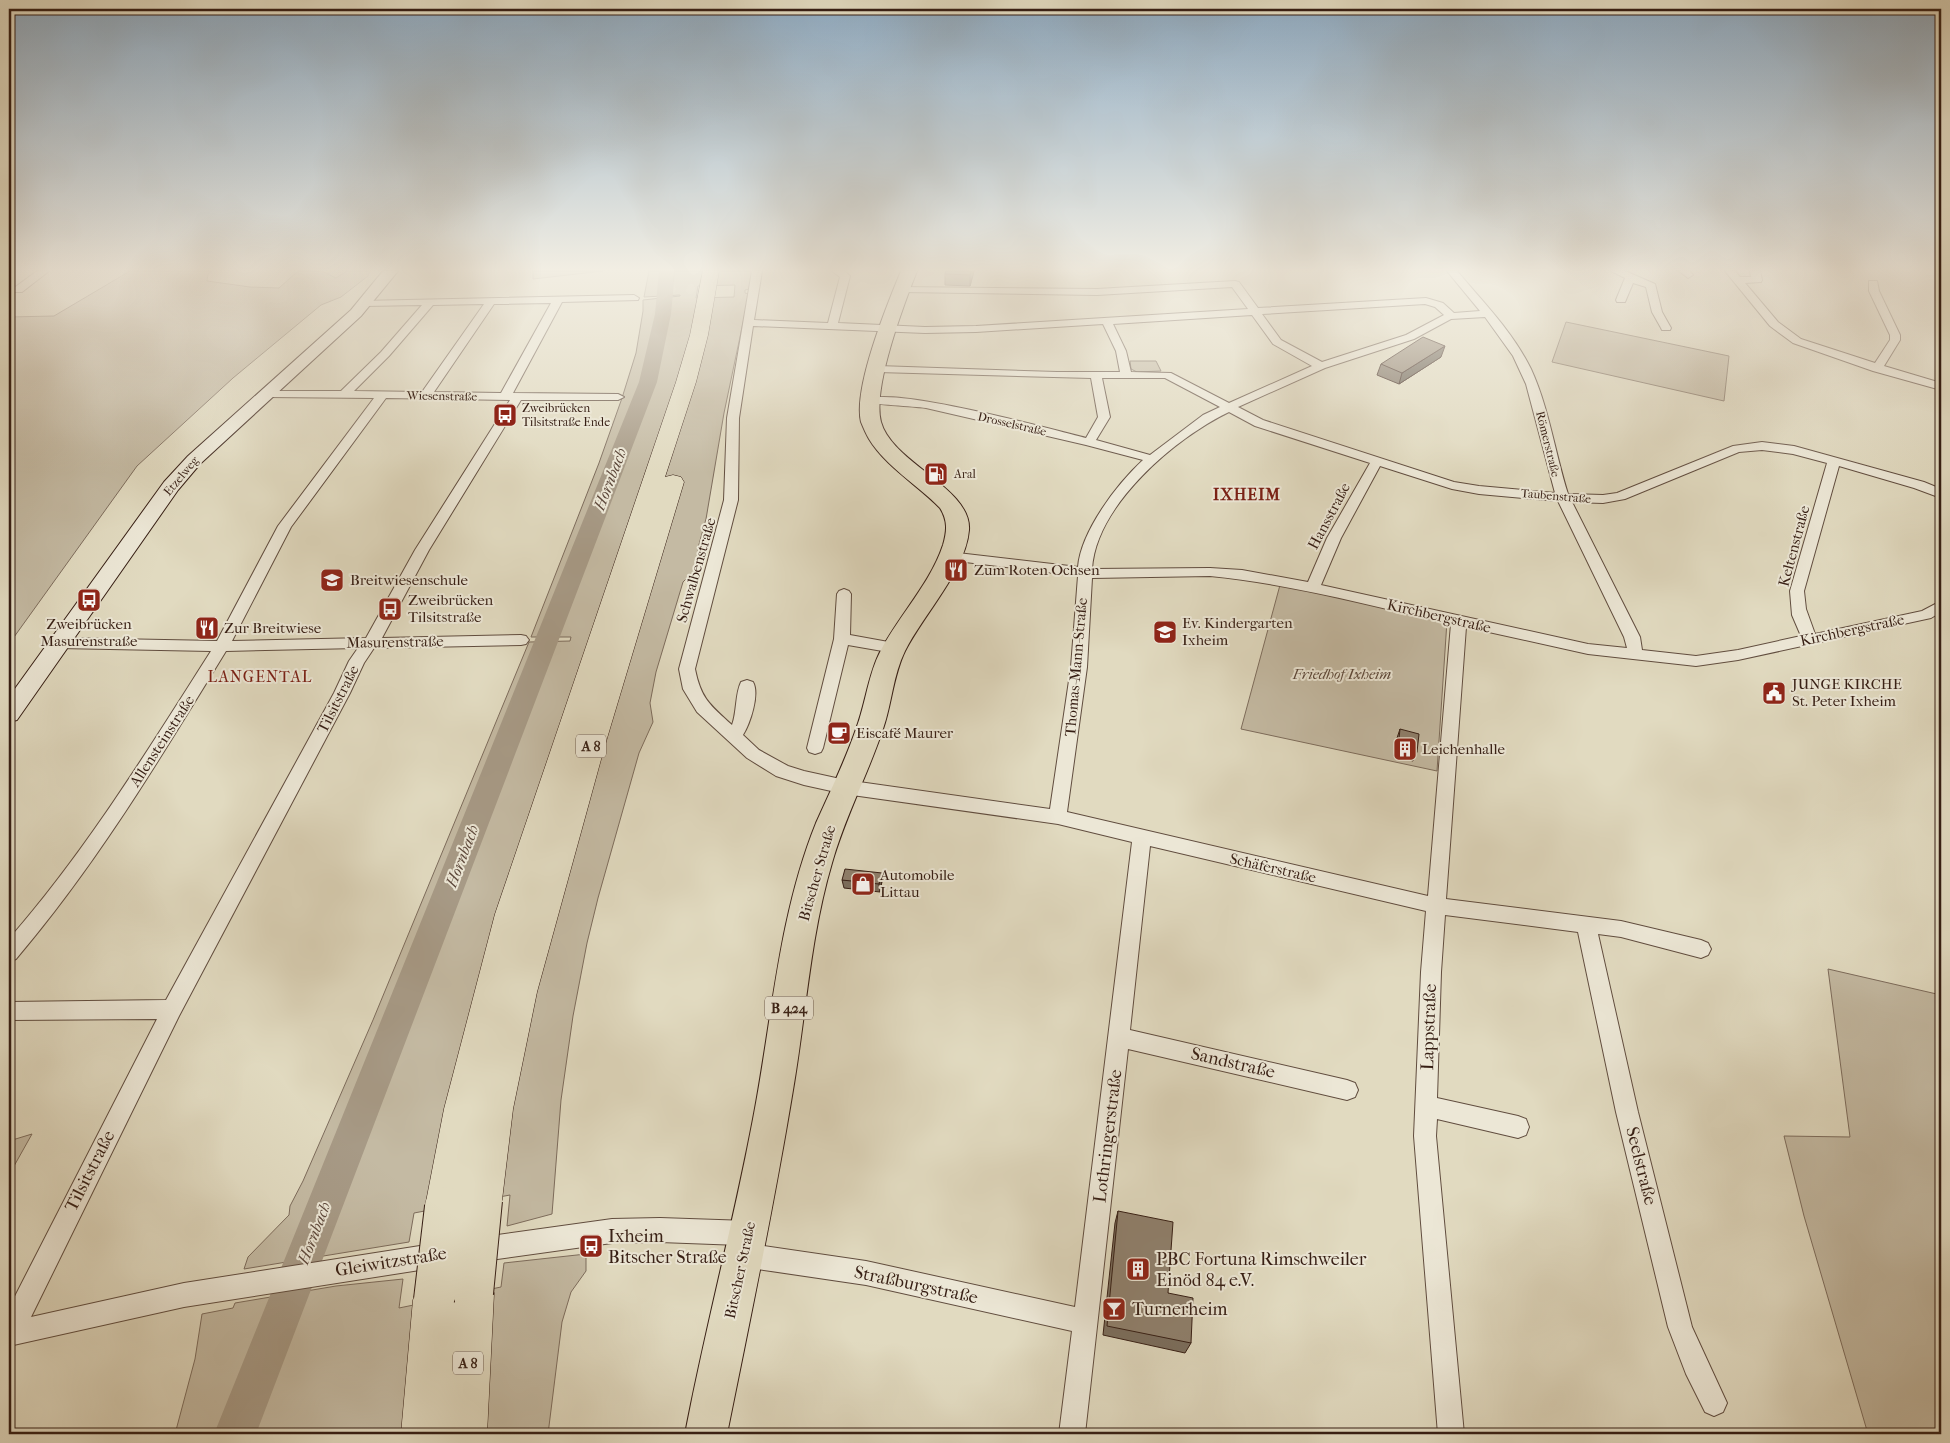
<svg xmlns="http://www.w3.org/2000/svg" width="1950" height="1443" font-family="'IM FELL French Canon',serif">
	<rect width="100%" height="100%" fill="#e1dac0"/>
	<filter id="stains"><feTurbulence type="fractalNoise" baseFrequency=".004" numOctaves="4"/><feColorMatrix values="0 0 0 0 .2 0 0 0 0 .09 0 0 0 0 .02 0 0 0 .5 -.17"/></filter>
	<radialGradient id="worn" r=".72"><stop offset=".6" stop-color="#630" stop-opacity="0"/><stop offset="1" stop-color="#630" stop-opacity=".3"/></radialGradient>
	<g fill="#c4baa3" stroke="#7d6c5c" fill-rule="evenodd">
		<path d="M130 271H212L208 274 207 281 250 287 279 288 298 271H322L336 278 347 271H370L368 276 341 297 321 305 233 378 137 466 9 644V317L54 316Z"/>
		<path d="M533 271H603L533 279Z"/>
		<path d="M649 271H752L750 289 745 290V293L749 294 724 413 706 519 698 548V560L696 569 683 582 656 672 650 703 653 722 639 753 598 898 587 943 573 1016 561 1100 552 1214 507 1226 510 1195 414 1213 409 1242 244 1269 248 1257 289 1215 290 1206 303 1181 373 1020 529 642 570 641 571 637H531L599 463 622 398 636 353 643 311V300L680 296V295L644 297ZM735 285 734 297 696 298 698 286Z"/>
		<path d="M1566 322 1729 356 1724 401 1552 362Z"/>
		<path d="M1130 361H1156L1161 371 1137 372 1131 369Z"/>
		<path d="M1280 585 1447 621 1437 771 1241 729Z"/>
		<path d="M1828 969 1941 995V1434H1868L1804 1216 1784 1136 1850 1137Z"/>
		<path d="M32 1134 9 1175V1141Z"/>
		<path d="M586 1254V1271L571 1292 562 1322 548 1434H175L195 1359 202 1314 233 1308 235 1303 336 1286 403 1279 399 1308 501 1287 504 1263Z"/>
	</g>
	<g fill="none" stroke-linecap="round" stroke-linejoin="round">
		<path fill="#a79a86" fill-rule="evenodd" d="M659 271H675L671 314 657 382 256 1434H214L639 382 655 314Z"/>
		<g stroke="#614d3f" stroke-width="2">
			<g id="street">
				<path d="M37 271H49L22 292H14V288Z"/>
				<path d="M752 271H762L754 320 828 323 840 277 832 271H844L850 276 838 323 925 327 976 326 1248 309 1232 287 1097 295 902 292 897 289 898 287 1097 289 1235 281 1239 282 1258 308 1426 298 1443 303 1454 313 1480 311 1447 271H1457C1483 302 1513 332 1531 369 1549 408 1555 453 1568 494L1603 495 1617 493 1733 446 1762 442 1794 446 1924 482 1941 489V498L1914 488 1839 466 1804 591 1806 609 1815 634 1922 611 1941 601V612L1931 618 1738 660 1696 666 1588 654 1466 627 1446 899 1621 921 1701 940 1708 943 1711 949 1708 955 1701 958 1621 937 1598 934 1638 1112 1692 1327 1727 1403 1723 1412 1714 1416 1705 1412 1686 1374 1668 1327 1616 1112 1578 932 1445 915 1441 972 1437 1098 1518 1116 1526 1119 1529 1127 1526 1135 1518 1138 1437 1119 1436 1136 1464 1434H1438L1414 1136 1421 972 1426 911 1150 846 1130 1030 1347 1080 1355 1083 1358 1090 1355 1097 1347 1100 1128 1049 1085 1434H1059L1072 1331 866 1285 744 1267 736 1263 732 1255 736 1247 740 1245 660 1242 612 1243 476 1262 468 1258 464 1250 468 1242 476 1238 612 1219 660 1218 748 1221 756 1225 760 1233 756 1241 750 1244 866 1261 1075 1307 1132 842 1058 824 845 794 804 785 776 776 747 758 697 712 683 689 679 669 724 500 727 418ZM1425 304 1435 307 1444 315 1406 335 1322 362 1281 340 1262 314ZM1252 315 1273 344 1312 366 1229 403 1171 373 1131 372 1126 351 1113 324ZM1485 317 1513 356 1526 384 1555 493 1479 486 1454 482 1263 420 1238 407 1325 368 1414 339 1451 319ZM1103 324 1116 351 1120 372H1057L878 366 872 369 878 372 1091 378 1098 417 1086 438C1055 430 882 383 865 401 870 405 915 406 926 408L1086 445 1143 460C1117 484 1081 531 1078 567L949 552 944 553 942 556 944 559 949 560 1078 576 1071 667 1050 809 845 780 804 771 788 766 759 750 743 735C750 724 760 694 753 682L747 680 741 682C735 694 737 712 732 725 710 705 701 699 695 669L738 500 739 418 753 326 925 333 976 332ZM1102 378H1165L1220 407 1203 415 1150 455 1096 440 1110 417ZM1229 412 1255 426 1370 463 1327 538 1308 582 1242 570 1210 568 1092 569C1096 505 1175 438 1229 412ZM1762 450 1793 454 1827 463 1790 591 1792 615 1801 636 1738 650 1696 656 1642 650 1640 637 1572 502 1603 503 1625 499 1739 452ZM1380 466 1452 489 1479 494 1558 501 1624 637 1627 648 1588 644 1321 585 1341 538ZM1210 576C1292 584 1372 606 1451 624L1428 896 1067 812 1087 667 1092 578Z"/>
				<path d="M1611 271H1625L1655 284 1662 312 1671 328 1670 330H1662L1661 328 1652 312 1646 287 1633 283 1625 302H1617L1616 300 1625 278Z"/>
				<path d="M1679 271H1690L1693 275 1688 278Z"/>
				<path d="M1725 271H1735L1740 277H1751L1750 271H1760L1762 280 1761 282 1745 283 1778 322 1801 339 1875 363 1890 340V335L1869 291V281H1877L1879 291 1900 335V340L1884 366 1941 383V390L1873 371 1793 343 1770 326Z"/>
				<path d="M634 295 639 298 638 300 562 302 513 393 618 394 624 397 618 400H521L429 550 382 638 521 635 526 636 529 640 526 644 521 645 374 648 364 663 350 693 179 1016 31 1317 184 1283 439 1243 447 1247 451 1255 447 1263 439 1267 184 1307 9 1346V1308L157 1019 9 1020V1002L166 1000 334 693 349 661 358 648 226 651C161 757 97 864 16 959L9 962V939C86 851 148 750 211 651L59 648 54 647 51 643 54 639 59 638 217 641 278 526 374 398 267 397 261 394 267 391H341L381 352 422 305 365 306 361 305 360 303 361 301ZM551 303 501 393 434 392 494 304ZM484 304 422 392 354 391 389 356 433 305ZM386 398 510 400 415 550 366 638 232 641 291 527Z"/>
				<path d="M844 589 849 591 851 594 850 635 894 643 899 644 902 648 899 652 894 653 848 645 823 748 821 752 815 754 809 752 807 748 834 639 837 594 839 591Z"/>
			</g>
		</g>
		<g stroke="#361e14" stroke-width="2">
			<path id="secondary" d="M383 271H398L361 316 200 464 178 490 17 720 9 722V697L164 482 188 456 351 310Z"/>
		</g>
		<g stroke="#361e14" stroke-width="2">
			<path id="primary" d="M901 271H917C904 304 872 388 881 422 892 463 972 488 969 530 966 570 923 615 905 651 893 675 892 703 883 729 868 774 845 817 832 863 810 937 806 1015 793 1090 774 1206 750 1320 727 1434H685C705 1329 733 1225 753 1119 772 1021 778 917 816 823 830 792 845 761 856 729 866 703 868 674 881 650 900 614 930 584 943 545 947 531 948 521 940 508 918 485 886 467 869 439 866 434 863 427 861 422 853 388 887 305 901 271Z"/>
		</g>
		<g stroke="#361e14" stroke-width="1">
			<g id="highway">
				<path d="M703 271H719L708 335 696 382 665 477 673 475 681 477 684 482 605 745 537 992 513 1109 502 1200 496 1214 482 1220 468 1214 465 1206 459 1221 445 1227 431 1221 425 1207 444 1109 495 914 676 382 690 335Z"/>
				<path d="M473 1272 488 1278 494 1293 487 1434H401L413 1300 419 1285 434 1279 449 1285 452 1294 458 1278Z"/>
			</g>
		</g>
		<use href="#street" fill="#ece7d6" fill-rule="evenodd"/>
		<use href="#secondary" fill="#ece7d6" fill-rule="evenodd"/>
		<use href="#primary" fill="#e1dac0" fill-rule="evenodd"/>
		<use href="#highway" fill="#e1dac0" fill-rule="evenodd"/>
		<g stroke="#361e14" stroke-width="42" stroke-linecap="butt">
			<g id="highway-bridge">
				<path d="M473 1293 482 1200"/>
				<path d="M434 1300 445 1207"/>
			</g>
		</g>
		<use href="#highway-bridge" stroke="#e1dac0" stroke-width="40"/>
	</g>
	<g fill="#7b6e5e" stroke="#361e14">
		<path d="M946 271H974L970 286 945 285V274Z"/>
		<path d="M1441 357 1399 384 1377 375 1381 364Z"/>
		<path d="M1400 729 1417 752 1413 761 1394 756 1397 738Z"/>
		<path d="M842 880 882 881 880 892 844 888Z"/>
		<path d="M1118 1211 1168 1293 1191 1343 1185 1353 1103 1335 1115 1223Z"/>
	</g>
	<g fill="#645a4c" stroke="#361e14">
		<path d="M971 271H974L970 286V275Z"/>
		<path d="M1445 346 1441 357 1399 384 1402 373Z"/>
		<path d="M882 873V881L880 892 879 884Z"/>
	</g>
	<g fill="#8f806d" stroke="#361e14">
		<path d="M946 271H971L970 275 945 274Z"/>
		<path d="M1423 337 1445 346 1402 373 1381 364Z"/>
		<path d="M1400 729 1419 734 1417 752 1398 748Z"/>
		<path d="M845 869 882 873 879 884 842 880Z"/>
		<path d="M1118 1211 1173 1222 1168 1293 1193 1298 1191 1343 1107 1326Z"/>
	</g>
	<linearGradient id="sky" x2="0" y2="1"><stop stop-color="#8eaac1"/><stop offset="0.57" stop-color="#f2eee3"/><stop offset="1" stop-color="#f2eee3" stop-opacity="0"/></linearGradient>
	<rect width="1950" height="473" fill="url(#sky)"/>
	<defs>
		<g id="bus-square" transform="scale(1.25)"><rect x="-9" y="-9" width="18" height="18" rx="4" fill="#8f2418" stroke="#ece7d6"/><path d="M-5-6H5V4H4V6H2V4H-2V6H-4V4H-5ZM-3.5-4V0h7V-4ZM-3.5 1.2v1.5H-2V1.2ZM2 1.2v1.5H3.5V1.2Z" fill="#fff"/></g>
		<g id="fuel-square" transform="scale(1.25)"><rect x="-9" y="-9" width="18" height="18" rx="4" fill="#8f2418" stroke="#ece7d6"/><path d="M-5.5-6h7V0h2V4h1.3V-2.5L3-4.5l.8-.8L6-3V5H2.5V1h-1V6h-7ZM-4.2-4.7v3.2H.2V-4.7Z" fill="#fff"/></g>
		<g id="restaurant-square" transform="scale(1.25)"><rect x="-9" y="-9" width="18" height="18" rx="4" fill="#8f2418" stroke="#ece7d6"/><path d="M-5-6h1v4h1v-4h1v4h1v-4h1v5L-1.5 .5V6h-2V.5L-5-1ZM5-6V6H3V1.5H1.5Q1.5-4 5-6Z" fill="#fff"/></g>
		<g id="school-square" transform="scale(1.25)"><rect x="-9" y="-9" width="18" height="18" rx="4" fill="#8f2418" stroke="#ece7d6"/><path d="M0-5L7-2L0 1L-7-2ZM-4 1L0 2.5L4 1V4Q0 6-4 4Z" fill="#fff"/></g>
		<g id="civic-square" transform="scale(1.25)"><rect x="-9" y="-9" width="18" height="18" rx="4" fill="#8f2418" stroke="#ece7d6"/><path d="M-.6-6.5H3V-4.5H.6V-3L4-1V1h2V6H-6V1h2V-1L-.6-3ZM-1.2 2.5V6h2.4V2.5Z" fill="#fff"/></g>
		<g id="cafe-square" transform="scale(1.25)"><rect x="-9" y="-9" width="18" height="18" rx="4" fill="#8f2418" stroke="#ece7d6"/><path d="M-5.5-4.5H6V0H3Q3 3.5 0 3.5H-2.5Q-5.5 3.5-5.5 0ZM3-3.2v2h1.7v-2ZM-6 4.5H4V6H-6Z" fill="#fff"/></g>
		<g id="building-square" transform="scale(1.25)"><rect x="-9" y="-9" width="18" height="18" rx="4" fill="#8f2418" stroke="#ece7d6"/><path d="M-4-6H4V6H1V3H-1V6H-4ZM-2.5-4.3h1.7v1.8h-1.7ZM.8-4.3h1.7v1.8H.8ZM-2.5-1h1.7V.8h-1.7ZM.8-1h1.7V.8H.8Z" fill="#fff"/></g>
		<g id="shop-square" transform="scale(1.25)"><rect x="-9" y="-9" width="18" height="18" rx="4" fill="#8f2418" stroke="#ece7d6"/><path d="M-5-2.5h2.3a2.7 3.5 0 0 1 5.4 0H5L5.5 6h-11ZM-1.5-2.5h3a1.5 2.3 0 0 0-3 0Z" fill="#fff"/></g>
		<g id="bar-square" transform="scale(1.25)"><rect x="-9" y="-9" width="18" height="18" rx="4" fill="#8f2418" stroke="#ece7d6"/><path d="M-6-5H6L.8 .8V4.5H3.5V6h-7V4.5H-.8V.8Z" fill="#fff"/></g>
	</defs>
	<g fill-rule="evenodd">
		<use href="#bus-square" x="505" y="415"/>
		<use href="#fuel-square" x="936" y="474"/>
		<use href="#restaurant-square" x="956" y="570"/>
		<use href="#school-square" x="332" y="580"/>
		<use href="#bus-square" x="89" y="600"/>
		<use href="#bus-square" x="390" y="609"/>
		<use href="#restaurant-square" x="207" y="628"/>
		<use href="#school-square" x="1165" y="632"/>
		<use href="#civic-square" x="1774" y="693"/>
		<use href="#cafe-square" x="839" y="733"/>
		<use href="#building-square" x="1405" y="749"/>
		<use href="#shop-square" x="863" y="884"/>
		<use href="#bus-square" x="591" y="1246"/>
		<use href="#building-square" x="1138" y="1269"/>
		<use href="#bar-square" x="1114" y="1309"/>
	</g>
	<g text-anchor="middle" dominant-baseline="central" stroke-width="4" stroke-linejoin="round" paint-order="stroke">
		<g font-size="12" fill="#361e14" stroke="#ece7d6">
			<text transform="translate(442 396) rotate(1)">Wiesenstraße</text>
			<text transform="translate(1012 424) rotate(13)">Drosselstraße</text>
			<text transform="translate(1548 444) rotate(76)">Römerstraße</text>
			<text transform="translate(181 476) rotate(-50)">Etzelweg</text>
			<text transform="translate(1556 496) rotate(5)">Taubenstraße</text>
		</g>
		<g font-size="12" fill="#361e14" stroke="#ece7d6" text-anchor="start">
			<text x="522" y="408">Zweibrücken<tspan x="522" dy="14">Tilsitstraße Ende</tspan></text>
			<text x="954" y="474">Aral</text>
		</g>
		<g fill="#ece7d6" stroke="#6d5a4e" stroke-width="1">
			<rect x="576" y="734.5" width="30" height="23" rx="4"/>
			<rect x="765" y="996.5" width="48" height="23" rx="4"/>
			<rect x="453" y="1351.5" width="30" height="23" rx="4"/>
		</g>
		<g font-size="14" font-weight="bold" fill="#361e14">
			<text x="591" y="746">A 8</text>
			<text x="789" y="1008">B 424</text>
			<text x="468" y="1363">A 8</text>
		</g>
		<g font-size="15" fill="#361e14" stroke="#ece7d6">
			<text transform="translate(1329 516) rotate(-62)">Hansstraße</text>
			<text transform="translate(1794 546) rotate(-75)">Keltenstraße</text>
			<text transform="translate(696 570) rotate(-74)">Schwalbenstraße</text>
			<text transform="translate(1439 616) rotate(13)">Kirchbergstraße</text>
			<text transform="translate(1852 630) rotate(-12)">Kirchbergstraße</text>
			<text transform="translate(395 642) rotate(-1)">Masurenstraße</text>
			<text transform="translate(1076 667) rotate(-85)">Thomas-Mann-Straße</text>
			<text transform="translate(338 699) rotate(-63)">Tilsitstraße</text>
			<text transform="translate(162 741) rotate(-57)">Allensteinstraße</text>
			<text transform="translate(1273 868) rotate(13)">Schäferstraße</text>
			<text transform="translate(817 873) rotate(-74)">Bitscher Straße</text>
			<text transform="translate(740 1270) rotate(-78)">Bitscher Straße</text>
		</g>
		<g font-size="15" fill="#361e14" stroke="#ece7d6" text-anchor="start">
			<text x="974" y="570">Zum Roten Ochsen</text>
			<text x="350" y="580">Breitwiesenschule</text>
			<text x="408" y="600">Zweibrücken<tspan x="408" dy="17">Tilsitstraße</tspan></text>
			<text x="1182" y="623">Ev. Kindergarten<tspan x="1182" dy="17">Ixheim</tspan></text>
			<text x="89" y="624" text-anchor="middle">Zweibrücken<tspan x="89" dy="17">Masurenstraße</tspan></text>
			<text x="224" y="628">Zur Breitwiese</text>
			<text x="1792" y="684">JUNGE KIRCHE<tspan x="1792" dy="17">St. Peter Ixheim</tspan></text>
			<text x="856" y="733">Eiscafé Maurer</text>
			<text x="1422" y="749">Leichenhalle</text>
			<text x="880" y="875">Automobile<tspan x="880" dy="17">Littau</tspan></text>
		</g>
		<g font-size="15" font-style="italic" fill="#5a4538" stroke="#ece7d6">
			<text x="1342" y="674">Friedhof Ixheim</text>
		</g>
		<g font-size="16" font-style="italic" fill="#5e493c" stroke="#ece7d6">
			<text transform="translate(610 479) rotate(-69)">Hornbach</text>
			<text transform="translate(462 856) rotate(-69)">Hornbach</text>
			<text transform="translate(314 1233) rotate(-69)">Hornbach</text>
		</g>
		<g font-size="16" font-weight="bold" letter-spacing="1" fill="#7a1f14" stroke="#ece7d6">
			<text x="1247" y="494">IXHEIM</text>
		</g>
		<g font-size="16" letter-spacing="1" fill="#7a1f14" stroke="#ece7d6">
			<text x="260" y="676">LANGENTAL</text>
		</g>
		<g font-size="18" fill="#361e14" stroke="#ece7d6">
			<text transform="translate(1429 1027) rotate(-88)">Lappstraße</text>
			<text transform="translate(1233 1063) rotate(13)">Sandstraße</text>
			<text transform="translate(1108 1136) rotate(-83)">Lothringerstraße</text>
			<text transform="translate(1641 1166) rotate(76)">Seelstraße</text>
			<text transform="translate(90 1171) rotate(-63)">Tilsitstraße</text>
			<text transform="translate(391 1262) rotate(-9)">Gleiwitzstraße</text>
			<text transform="translate(916 1285) rotate(12)">Straßburgstraße</text>
		</g>
		<g font-size="18" fill="#361e14" stroke="#ece7d6" text-anchor="start">
			<text x="608" y="1236">Ixheim<tspan x="608" dy="21">Bitscher Straße</tspan></text>
			<text x="1156" y="1259">PBC Fortuna Rimschweiler<tspan x="1156" dy="21">Einöd 84 e.V.</tspan></text>
			<text x="1132" y="1309">Turnerheim</text>
		</g>
	</g>
	<rect width="1950" height="1443" fill="none" stroke="#e1dac0" stroke-width="30"/>
	<rect x="10" y="10" width="1930" height="1423" fill="none" stroke="#361e14" stroke-width="2.5"/>
	<rect x="15" y="15" width="1920" height="1413" fill="none" stroke="#361e14"/>
	<rect width="100%" height="100%" filter="url(#stains)"/>
	<rect width="100%" height="100%" fill="url(#worn)"/>
</svg>
